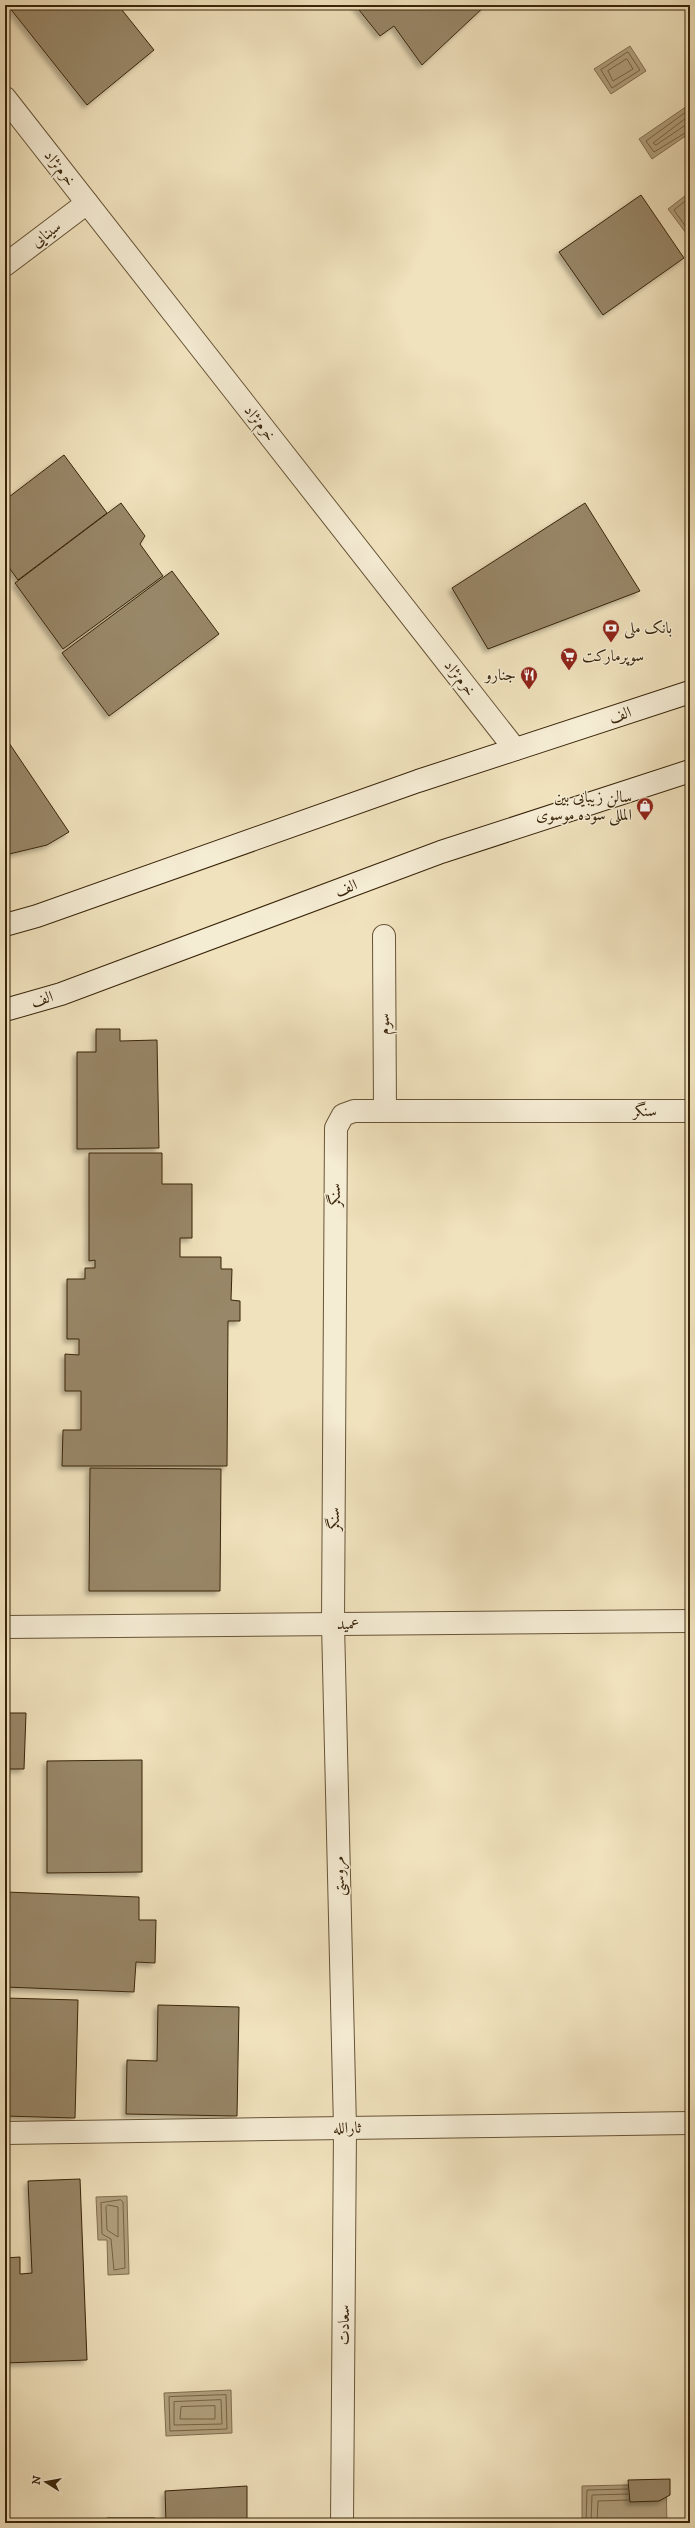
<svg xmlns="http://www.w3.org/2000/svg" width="695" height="2528" font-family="'IM FELL DW Pica',Amiri,serif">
	<defs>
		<filter id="shadow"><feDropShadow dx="-3.5" dy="3.5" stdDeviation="2" flood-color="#0004"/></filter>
	</defs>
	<rect width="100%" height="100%" fill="#f0e2bd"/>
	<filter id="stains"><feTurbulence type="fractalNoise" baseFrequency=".005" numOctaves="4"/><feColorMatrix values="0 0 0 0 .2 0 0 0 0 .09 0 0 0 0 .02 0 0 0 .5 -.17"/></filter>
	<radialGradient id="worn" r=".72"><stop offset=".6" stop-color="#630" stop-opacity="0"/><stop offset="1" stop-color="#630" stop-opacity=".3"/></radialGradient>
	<g fill="#b2a280" stroke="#827051">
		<path d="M630 46 646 71 611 94 594 69Z"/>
		<path d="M690 104V133L652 159 639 139Z"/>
		<path d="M690 192V230L686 233 668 209Z"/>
		<path d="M127 2196 129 2274 108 2275 107 2240H98L96 2197Z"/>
		<path d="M231 2390 232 2433 166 2436 164 2393Z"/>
		<path d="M666 2484 667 2523H582V2486Z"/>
	</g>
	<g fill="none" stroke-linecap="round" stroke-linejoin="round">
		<g stroke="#766445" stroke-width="1">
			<path d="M628 52 640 70 612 88 601 70Z"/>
			<path d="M627 59 633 69 613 81 608 71Z"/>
			<path d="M690 109 646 141 654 152 690 130"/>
			<path d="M690 115 653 143 656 145 684 126 690 125"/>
			<path d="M690 197 674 210 686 227H690"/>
			<path d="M121 2200 123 2202 125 2268 114 2270 111 2239 102 2234 101 2203Z"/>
			<path d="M108 2205 118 2207V2237L107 2230 106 2207Z"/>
			<path d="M226 2395 227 2429 170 2431 169 2397Z"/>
			<path d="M221 2400 222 2424 174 2425V2402Z"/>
			<path d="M215 2406V2419H180L181 2407Z"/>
			<path d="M586 2523 587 2490 628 2489"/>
			<path d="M591 2523 592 2495 628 2494"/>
			<path d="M597 2523 598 2501 629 2500"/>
		</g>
	</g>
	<g fill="#988767" stroke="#39250a" filter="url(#shadow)">
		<path d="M12 5H118L154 50 87 105 9 7Z"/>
		<path d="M355 5H486L422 65 394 26 380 36Z"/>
		<path d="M641 195 684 258 603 315 559 252Z"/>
		<path d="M64 455 107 513 18 580 5 562V500Z"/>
		<path d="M121 503 145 536 140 544 163 576 63 649 15 583Z"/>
		<path d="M585 503 640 591 488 649 452 588Z"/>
		<path d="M172 571 219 634 109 716 62 653Z"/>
		<path d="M5 737 69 832 47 845 5 855Z"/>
		<path d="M96 1029H120V1041L157 1040 159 1148 77 1149V1052H96Z"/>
		<path d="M89 1153H162V1184H192V1238H180V1257H221V1269H232L231 1300 240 1301V1321H228L227 1466H62L63 1430H81V1391H65V1354L79 1355V1339H67V1279H85V1268H95V1260L89 1261Z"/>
		<path d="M90 1468 221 1469 220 1591H89Z"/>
		<path d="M5 1713H26L24 1769H5Z"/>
		<path d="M142 1760V1872L47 1873V1761Z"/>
		<path d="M5 1892 139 1897V1920H156L155 1963 136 1962 134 1992 5 1987Z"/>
		<path d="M5 1998 78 2000 75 2118 5 2116Z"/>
		<path d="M158 2005 239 2007 237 2116 126 2114 127 2060 157 2061Z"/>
		<path d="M80 2179 87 2360 5 2363V2258L20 2257V2274L32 2273 28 2181Z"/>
		<path d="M670 2479V2495L659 2501 630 2502 628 2480Z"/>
		<path d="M247 2486V2523H166L165 2491Z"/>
		<path d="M107 2518H155L156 2523H107Z"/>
	</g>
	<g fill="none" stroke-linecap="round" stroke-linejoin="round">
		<g stroke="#675437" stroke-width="24">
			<g id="minor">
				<path d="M5 98 515 749"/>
				<path d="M5 265 87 203"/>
				<path d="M384 936 385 1111"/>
				<path d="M5 1627 690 1621"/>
				<path d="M342 2523 345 2128 333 1624 336 1128 343 1115 354 1111H690"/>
			</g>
		</g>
		<g stroke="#675437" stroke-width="24">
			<path id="tertiary" d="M5 2133 690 2123"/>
		</g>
		<g stroke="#39250a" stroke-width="24">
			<g id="secondary">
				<path d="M5 925 37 916 418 781 690 692"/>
				<path d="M5 1010 61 994 441 852 690 771"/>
			</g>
		</g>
		<use href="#minor" stroke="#f5ecd4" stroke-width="22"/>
		<use href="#tertiary" stroke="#f5ecd4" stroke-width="22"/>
		<use href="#secondary" stroke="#f5ecd4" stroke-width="22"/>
	</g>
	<defs>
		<g id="bank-pin" transform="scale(0.9)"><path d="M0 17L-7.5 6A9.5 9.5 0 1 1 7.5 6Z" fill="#8f2418" stroke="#f5ecd4"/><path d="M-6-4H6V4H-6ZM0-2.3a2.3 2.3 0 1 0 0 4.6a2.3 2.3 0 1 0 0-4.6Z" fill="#fff"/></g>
		<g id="supermarket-pin" transform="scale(0.9)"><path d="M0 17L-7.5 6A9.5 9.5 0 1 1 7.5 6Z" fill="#8f2418" stroke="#f5ecd4"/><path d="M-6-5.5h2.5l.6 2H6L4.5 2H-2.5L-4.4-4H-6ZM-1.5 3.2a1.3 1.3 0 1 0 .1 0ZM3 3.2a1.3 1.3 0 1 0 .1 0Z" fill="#fff"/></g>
		<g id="restaurant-pin" transform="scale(0.9)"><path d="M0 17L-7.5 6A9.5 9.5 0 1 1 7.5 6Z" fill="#8f2418" stroke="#f5ecd4"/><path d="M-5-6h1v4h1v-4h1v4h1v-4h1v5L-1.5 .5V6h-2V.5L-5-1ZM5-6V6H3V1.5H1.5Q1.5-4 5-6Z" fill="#fff"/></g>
		<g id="shop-pin" transform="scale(0.9)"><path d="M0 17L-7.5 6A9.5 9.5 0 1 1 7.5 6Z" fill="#8f2418" stroke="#f5ecd4"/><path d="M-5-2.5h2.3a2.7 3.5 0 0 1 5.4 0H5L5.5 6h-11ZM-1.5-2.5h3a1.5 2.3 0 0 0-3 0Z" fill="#fff"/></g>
	</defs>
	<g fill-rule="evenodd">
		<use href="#bank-pin" x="611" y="628"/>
		<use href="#supermarket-pin" x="569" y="656"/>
		<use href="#restaurant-pin" x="529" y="675"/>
		<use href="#shop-pin" x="645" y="806"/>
	</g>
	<g text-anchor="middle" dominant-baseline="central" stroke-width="3" stroke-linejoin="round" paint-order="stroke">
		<g font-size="16" fill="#39250a" stroke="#f5ecd4">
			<text transform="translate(60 168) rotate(52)">خرم‌نژاد</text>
			<text transform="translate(46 234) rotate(-37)">سینایی</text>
			<text transform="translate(260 423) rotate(52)">خرم‌نژاد</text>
			<text transform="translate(460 678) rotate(52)">خرم‌نژاد</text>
			<text transform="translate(620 715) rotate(-18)">الف</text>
			<text transform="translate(346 888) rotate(-20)">الف</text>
			<text transform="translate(42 999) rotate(-16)">الف</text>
			<text transform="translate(384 1024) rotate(-90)">سوم</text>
			<text x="645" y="1111">سنگر</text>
			<text transform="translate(335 1195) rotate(-90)">سنگر</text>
			<text transform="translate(334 1519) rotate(-90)">سنگر</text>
			<text x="348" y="1624">عمید</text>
			<text transform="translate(339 1876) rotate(-91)">مروستی</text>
			<text transform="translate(347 2128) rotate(-1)">ثارالله</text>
			<text transform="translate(344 2325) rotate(-90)">سعادت</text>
		</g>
		<g font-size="16" fill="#39250a" stroke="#f5ecd4" text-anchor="start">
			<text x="624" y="628">بانک ملی</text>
			<text x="582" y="656">سوپرمارکت</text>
			<text x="516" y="675" text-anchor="end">جنارو</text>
			<text x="632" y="797" text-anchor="end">سالن زیبایی بین<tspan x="632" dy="18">المللی سوده موسوی</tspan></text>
		</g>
	</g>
	<rect width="695" height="2528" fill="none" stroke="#f0e2bd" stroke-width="20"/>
	<rect x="6" y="6" width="683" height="2516" fill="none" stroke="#39250a" stroke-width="2"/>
	<rect x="10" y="10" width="675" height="2508" fill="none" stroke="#39250a"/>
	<g transform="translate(46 2482) rotate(281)" stroke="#f5ecd4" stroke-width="3" paint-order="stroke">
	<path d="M0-3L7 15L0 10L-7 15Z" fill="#39250a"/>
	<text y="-6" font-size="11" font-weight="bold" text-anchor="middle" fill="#39250a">N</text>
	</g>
	<rect width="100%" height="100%" filter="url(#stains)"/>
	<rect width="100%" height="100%" fill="url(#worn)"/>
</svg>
